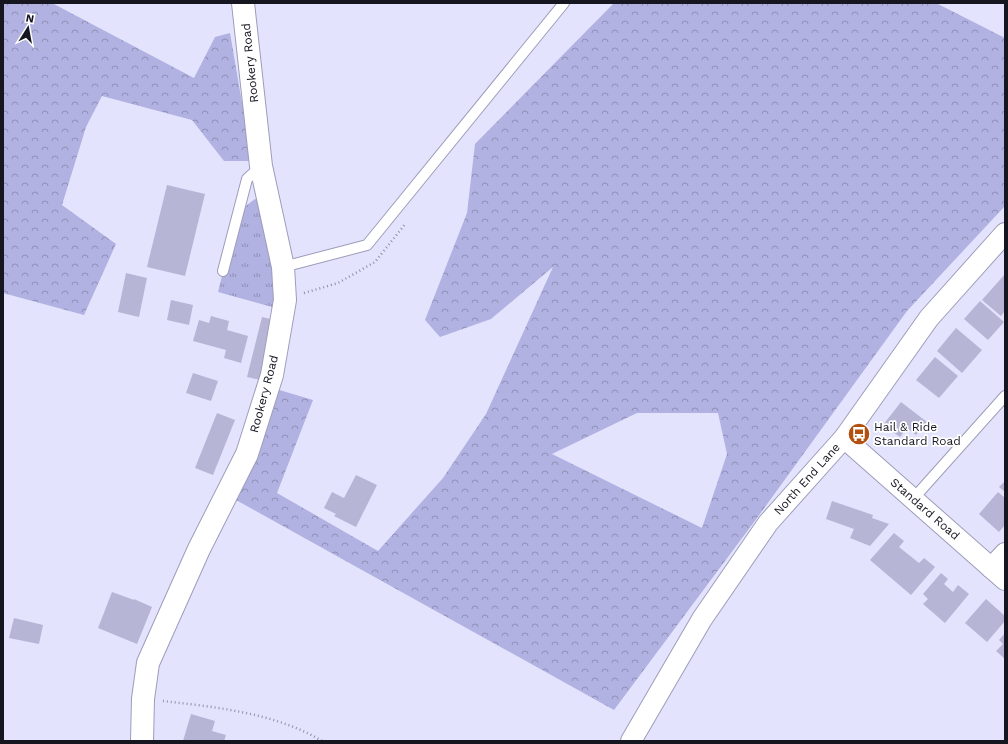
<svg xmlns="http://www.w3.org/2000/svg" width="1008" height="744" font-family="'Work Sans',sans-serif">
	<defs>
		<pattern id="grass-tufts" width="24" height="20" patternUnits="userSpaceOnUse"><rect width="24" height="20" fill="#b1b1e2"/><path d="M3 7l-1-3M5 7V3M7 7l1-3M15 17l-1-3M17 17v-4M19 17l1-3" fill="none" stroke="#8f8fb7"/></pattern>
		<pattern id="forest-crowns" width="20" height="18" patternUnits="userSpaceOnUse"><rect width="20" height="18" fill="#b1b1e2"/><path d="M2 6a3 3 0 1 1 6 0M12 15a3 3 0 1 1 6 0" fill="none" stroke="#8f8fb7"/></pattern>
	</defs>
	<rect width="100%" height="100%" fill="#e3e3fd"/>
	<path fill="url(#grass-tufts)" d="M255 199 263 202 278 267 276 308 218 292 238 212Z"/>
	<g fill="url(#forest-crowns)" fill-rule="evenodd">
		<path d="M3 3H52L194 78 215 37 230 33 252 161H224L192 120 102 96 86 127 62 205 116 244 84 315 3 293Z"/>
		<path d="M614 3H936L1005 38V206L907 311 757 518 614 710 236 500 276 389 313 400 277 493 378 551 443 478 486 414 553 267 491 319 440 337 425 320 467 213 475 144ZM637 413H718L727 454 702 528 552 454Z"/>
	</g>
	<g fill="#b6b5d5">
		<path d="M167 185 205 194 185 276 147 267Z"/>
		<path d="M126 273 147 278 139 317 118 312Z"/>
		<path d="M1005 274V311L1001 316 982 300Z"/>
		<path d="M171 300 193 305 189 325 167 320Z"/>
		<path d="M980 301 1004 322 988 340 964 319Z"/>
		<path d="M211 316 229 321 227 330 248 336 241 363 224 358 226 350 193 341 199 320 209 323Z"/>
		<path d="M262 317 275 320 260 380 247 377Z"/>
		<path d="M956 328 982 350 962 373 937 351Z"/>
		<path d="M935 357 958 376 939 398 916 380Z"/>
		<path d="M193 373 218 381 211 401 186 393Z"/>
		<path d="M901 402 927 422 916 435 907 428 900 437 883 425Z"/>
		<path d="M217 413 235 420 213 475 195 468Z"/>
		<path d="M356 475 377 485 356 527 334 516 336 514 324 508 332 492 344 498Z"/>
		<path d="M1005 481V492L999 487Z"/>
		<path d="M998 492 1005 498V525L999 532 979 514Z"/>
		<path d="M832 501 873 515 872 518 889 524 870 546 850 538 854 529 826 519Z"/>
		<path d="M894 533 904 541 899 547 919 563 924 558 935 567 911 595 870 560Z"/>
		<path d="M941 573 948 579 944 584 953 592 958 585 969 594 945 623 923 604 928 599 923 594Z"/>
		<path d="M112 592 134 600V599L152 607 137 644 98 628Z"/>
		<path d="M986 599 1005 616V621L987 642 965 623Z"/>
		<path d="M14 618 43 625 39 644 9 638Z"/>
		<path d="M1005 633V659L996 651 1003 644 999 640Z"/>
		<path d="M191 714 215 721 212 731 226 735 224 741H183Z"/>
	</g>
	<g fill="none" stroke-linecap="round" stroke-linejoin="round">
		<g stroke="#9d9dbb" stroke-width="12">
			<g id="service">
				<path d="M283 267 367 245 564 3"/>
				<path d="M223 271 247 179 261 166"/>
				<path d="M913 499 1005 396"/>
			</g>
		</g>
		<g stroke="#9d9dbb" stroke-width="22">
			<g id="minor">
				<path d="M844 438 1005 580"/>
				<path d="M991 568 1005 553"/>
				<path d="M631 741 702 619 768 523 844 438 929 318 1005 233"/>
			</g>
		</g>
		<g stroke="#9d9dbb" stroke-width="24">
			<path id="tertiary" d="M142 741 143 699 148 663 199 549 247 454 272 375 285 300 283 267 261 166 243 3"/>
		</g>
		<g stroke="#9191a5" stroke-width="2.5" stroke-dasharray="1 3" stroke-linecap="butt">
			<path d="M304 293 338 283 375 262 406 223"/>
			<path d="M163 701C215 707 276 713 322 741"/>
		</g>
		<use href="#service" stroke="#fff" stroke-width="10"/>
		<use href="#minor" stroke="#fff" stroke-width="20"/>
		<use href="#tertiary" stroke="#fff" stroke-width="22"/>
	</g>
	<defs>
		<g id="bus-disc" transform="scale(1.15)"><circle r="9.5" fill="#b2510f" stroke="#fff"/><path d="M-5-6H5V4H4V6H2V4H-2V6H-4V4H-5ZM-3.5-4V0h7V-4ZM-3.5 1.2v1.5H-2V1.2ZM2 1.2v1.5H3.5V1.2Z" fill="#fff"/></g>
	</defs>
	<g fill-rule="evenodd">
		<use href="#bus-disc" x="859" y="434"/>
	</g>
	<g text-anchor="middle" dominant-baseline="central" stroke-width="3.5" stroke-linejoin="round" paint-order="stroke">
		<g font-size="12" fill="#161621" stroke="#fff">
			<text transform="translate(250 63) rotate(-96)">Rookery Road</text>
			<text transform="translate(264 394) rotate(-75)">Rookery Road</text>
			<text transform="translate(807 479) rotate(-48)">North End Lane</text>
			<text transform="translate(925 509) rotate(41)">Standard Road</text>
		</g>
		<g font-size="12" fill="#161621" stroke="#fff" text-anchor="start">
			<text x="874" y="427">Hail &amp; Ride<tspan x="874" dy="14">Standard Road</tspan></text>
		</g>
	</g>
	<rect width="1008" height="744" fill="none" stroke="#161621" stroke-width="8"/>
	<g transform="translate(28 28) rotate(11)" stroke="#ffffff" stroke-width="3" paint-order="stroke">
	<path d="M0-3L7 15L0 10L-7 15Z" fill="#161621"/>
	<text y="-6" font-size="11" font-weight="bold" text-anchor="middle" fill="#161621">N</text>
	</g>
</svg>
